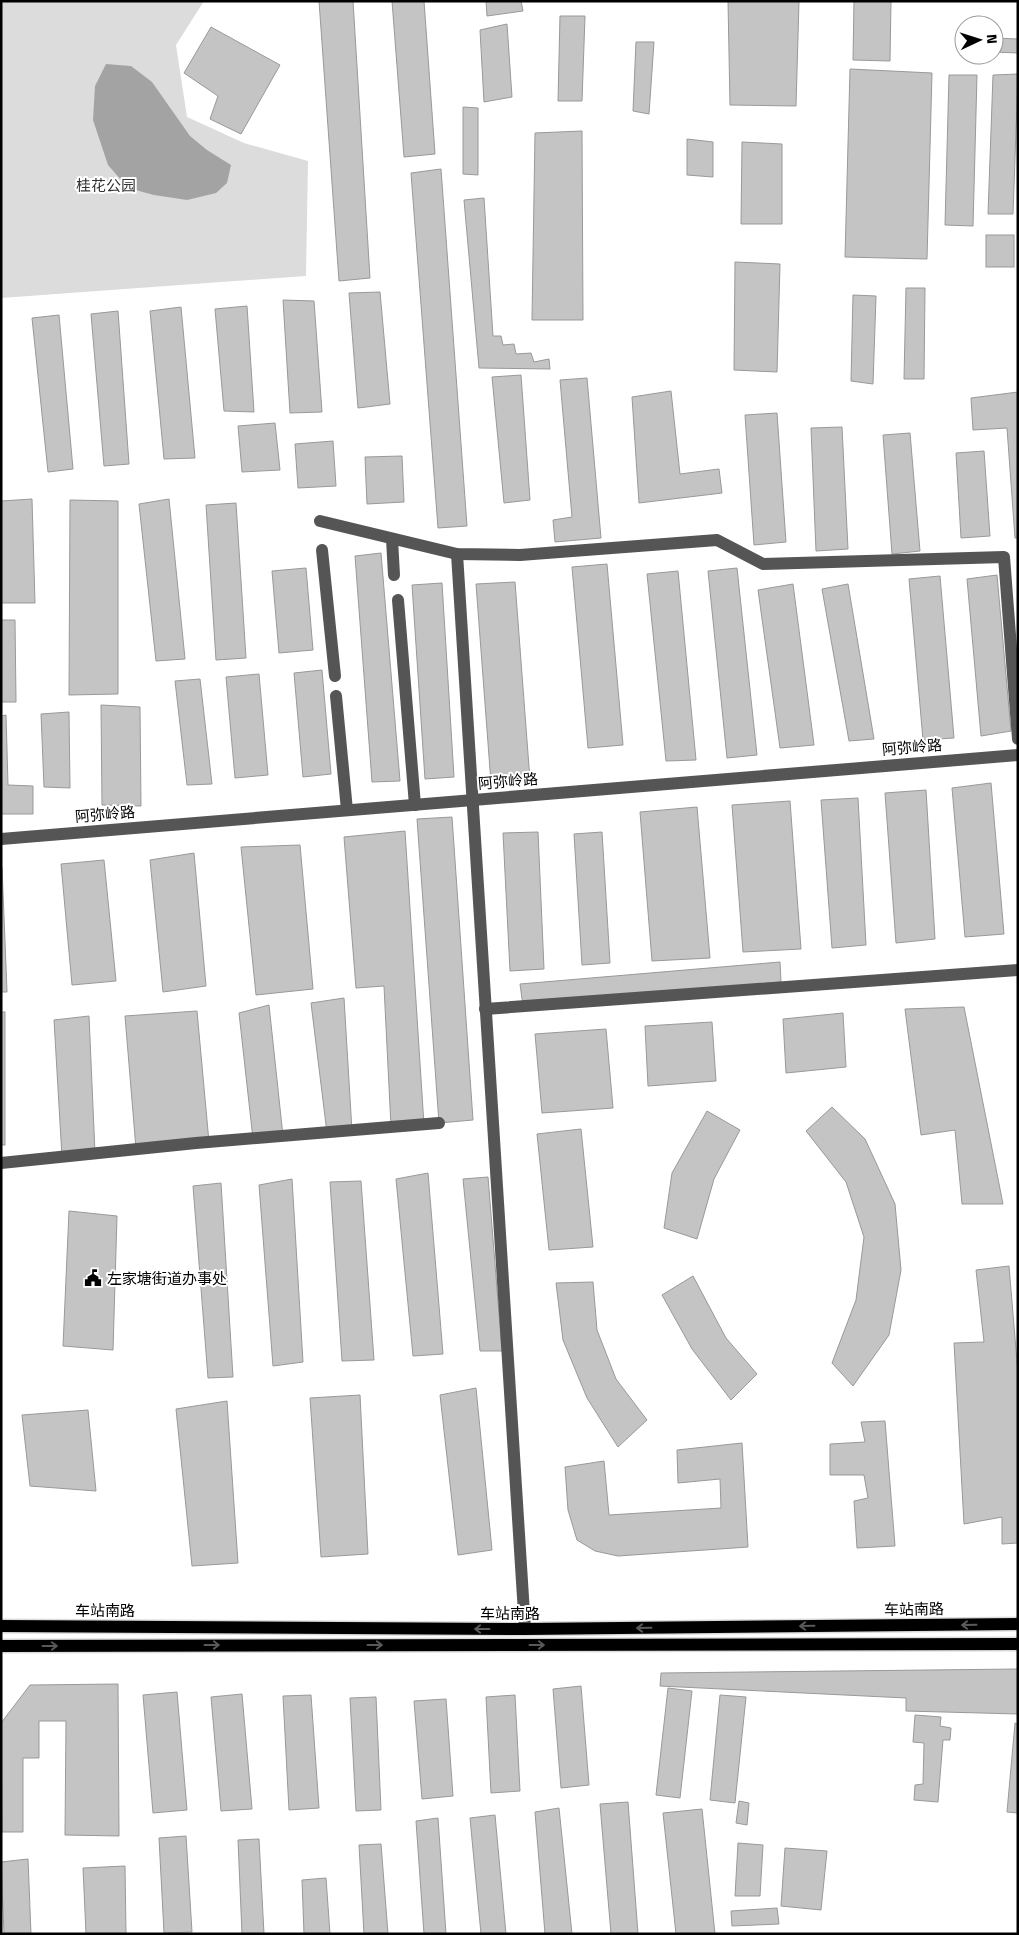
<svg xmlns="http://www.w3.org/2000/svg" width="1019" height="1935" font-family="'Titillium Web','Noto Sans SC',sans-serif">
	<rect width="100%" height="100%" fill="#fff"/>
	<path fill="#dcdcdc" d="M1 1H204L176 45 187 117 244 143 308 161 306 276 1 298Z"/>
	<path fill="#a3a3a3" d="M106 64 131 66 152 82 190 136 207 150 231 165 227 183 216 193 187 200 154 195 128 188 108 165 93 120 95 86Z"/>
	<g fill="#c4c4c4" stroke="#999">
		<path d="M319 1H353L370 278 339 281Z"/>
		<path d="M392 1H424L435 154 404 157Z"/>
		<path d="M486 1H521L523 11 487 16Z"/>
		<path d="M728 1H799L796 106 730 105Z"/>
		<path d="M854 1H891L890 61 853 60Z"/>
		<path d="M560 16H585L582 101H558Z"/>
		<path d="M507 24 512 97 484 102 480 30Z"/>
		<path d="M211 27 280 65 241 134 210 119 218 96 184 73Z"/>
		<path d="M994 38 1018 39V53L994 52Z"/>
		<path d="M636 42H654L649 114 633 111Z"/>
		<path d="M850 69 932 73 927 259 845 257Z"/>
		<path d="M1018 74 1013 214H988L993 75Z"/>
		<path d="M949 75H977L973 226 945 225Z"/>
		<path d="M463 107 478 108V175L463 174Z"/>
		<path d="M582 131 583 320H532L535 133Z"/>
		<path d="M687 139 713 142V177L687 175Z"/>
		<path d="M742 142 782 144V224H741Z"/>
		<path d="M441 169 467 526 438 528 411 173Z"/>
		<path d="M484 198 493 336H501L503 345 514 344 516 354 531 353 534 362 549 359 550 369 479 368 464 200Z"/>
		<rect x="986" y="235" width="28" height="32"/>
		<path d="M735 262 780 264 777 372 734 370Z"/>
		<path d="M906 288H925L924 379H904Z"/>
		<path d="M380 292 390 404 358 408 349 293Z"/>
		<path d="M853 295 876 296 873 384 851 381Z"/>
		<path d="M283 300 314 301 322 412 290 413Z"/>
		<path d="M247 306 254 412 224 411 215 309Z"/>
		<path d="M181 307 195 458 164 459 150 311Z"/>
		<path d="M118 311 129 464 104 466 91 314Z"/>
		<path d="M59 315 73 469 48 472 32 318Z"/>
		<path d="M521 375 530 500 504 503 492 377Z"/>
		<path d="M587 378 601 538 555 542 553 520 572 517 560 380Z"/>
		<path d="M671 391 680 474 719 469 722 493 639 503 632 397Z"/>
		<path d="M1018 392V538H1015L1007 428 973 430 971 398Z"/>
		<path d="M777 413 786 542 754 545 745 415Z"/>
		<path d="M275 423 280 470 242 472 238 426Z"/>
		<path d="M842 427 848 549 816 551 811 428Z"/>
		<path d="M910 433 920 551 892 554 883 435Z"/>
		<path d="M333 441 336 486 298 488 295 444Z"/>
		<path d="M984 451 990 536 961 538 956 453Z"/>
		<path d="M402 456 404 502 367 504 365 457Z"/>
		<path d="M32 499 35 603H1V501Z"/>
		<path d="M169 499 185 659 156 661 139 504Z"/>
		<path d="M70 500 118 501V694L69 695Z"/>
		<path d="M236 503 246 658 216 660 206 505Z"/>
		<path d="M381 553 400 781 372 782 355 556Z"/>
		<path d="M607 564 623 745 588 748 572 567Z"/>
		<path d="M306 568 313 650 279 653 272 571Z"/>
		<path d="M737 568 757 755 727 758 708 571Z"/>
		<path d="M678 571 696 760 666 761 647 574Z"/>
		<path d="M997 575 1011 731 981 736 967 579Z"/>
		<path d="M940 576 954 738 923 740 909 579Z"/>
		<path d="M515 582 530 780 491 783 476 584Z"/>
		<path d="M442 583 454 777 425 779 412 585Z"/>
		<path d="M793 584 814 745 780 748 758 590Z"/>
		<path d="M848 584 874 739 849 741 822 589Z"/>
		<path d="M1 620H15L16 702H1Z"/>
		<path d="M322 670 331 774 303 777 294 673Z"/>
		<path d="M259 674 268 775 235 778 226 677Z"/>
		<path d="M200 679 212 784 187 785 175 681Z"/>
		<path d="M101 705 140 707 141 806 102 805Z"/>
		<path d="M69 712 70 788 44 787 41 714Z"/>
		<path d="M6 715 8 785 33 786V814H1V716Z"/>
		<path d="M991 783 1004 934 965 937 952 788Z"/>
		<path d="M926 790 935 939 896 943 885 793Z"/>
		<path d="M858 798 866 945 832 948 821 800Z"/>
		<path d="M790 801 801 949 743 952 732 805Z"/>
		<path d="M697 807 710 958 652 961 640 812Z"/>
		<path d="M452 817 473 1120 439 1123 417 819Z"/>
		<path d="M405 831 424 1125 391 1127 384 986 356 988 344 837Z"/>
		<path d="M538 832 544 969 510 971 503 833Z"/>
		<path d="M602 832 610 963 582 965 574 834Z"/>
		<path d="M300 845 313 989 256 995 241 847Z"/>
		<path d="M194 853 206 986 163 992 150 860Z"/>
		<path d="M104 860 116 981 72 985 61 864Z"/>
		<path d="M2 867 7 992H1V867Z"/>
		<path d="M780 962 781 982 523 1006 520 984Z"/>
		<path d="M344 998 352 1131 327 1133 311 1003Z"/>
		<path d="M269 1005 283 1136 253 1139 239 1013Z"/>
		<path d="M964 1007 1003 1204H962L955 1130 921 1135 905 1009Z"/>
		<path d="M197 1011 209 1142 136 1149 125 1016Z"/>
		<rect x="1" y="1012" width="4" height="133"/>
		<path d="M843 1013 846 1067 786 1073 783 1019Z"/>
		<path d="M89 1016 95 1153 62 1157 54 1020Z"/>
		<path d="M712 1022 716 1081 648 1086 645 1026Z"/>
		<path d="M606 1029 613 1108 542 1113 535 1034Z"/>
		<path d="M832 1107 865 1139 895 1204 901 1270 889 1335 853 1386 832 1363 856 1300 864 1237 846 1182 806 1131Z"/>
		<path d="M707 1111 740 1130 714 1179 697 1239 664 1228 672 1173Z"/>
		<path d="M581 1129 593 1247 549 1250 537 1134Z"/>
		<path d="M428 1173 443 1354 413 1356 396 1179Z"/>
		<path d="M488 1177 502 1351H480L463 1179Z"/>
		<path d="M292 1179 303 1362 273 1366 259 1185Z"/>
		<path d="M361 1181 374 1360 342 1361 330 1182Z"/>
		<path d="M221 1183 233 1377 208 1378 193 1186Z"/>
		<path d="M69 1211 117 1216 113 1350 63 1346Z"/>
		<path d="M1009 1266 1018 1374V1543L1002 1544V1517L964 1524 954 1343 984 1342 976 1270Z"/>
		<path d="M693 1276 726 1338 757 1374 731 1400 692 1349 662 1295Z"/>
		<path d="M593 1282 597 1330 616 1379 647 1420 618 1447 587 1398 563 1340 556 1283Z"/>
		<path d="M476 1388 492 1550 458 1555 440 1395Z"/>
		<path d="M360 1395 368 1554 321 1557 310 1398Z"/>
		<path d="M227 1401 238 1563 192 1566 176 1409Z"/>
		<path d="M88 1410 96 1491 30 1486 22 1415Z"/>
		<path d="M885 1421 895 1546 857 1548 854 1501 868 1498 864 1475H830V1444L865 1442 861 1422Z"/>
		<path d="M742 1443 748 1547 618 1556 595 1551 577 1540 568 1510 565 1467 604 1461 609 1515 721 1508 720 1479 678 1483 677 1450Z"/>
		<path d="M1018 1669V1714L906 1711V1698L660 1686 661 1673Z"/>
		<path d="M118 1684 119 1836 65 1835 66 1721H39V1758H23V1832H2L1 1723 30 1685Z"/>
		<path d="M581 1686 589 1785 561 1788 553 1689Z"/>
		<path d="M668 1688 692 1691 680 1798 656 1795Z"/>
		<path d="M177 1692 187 1810 153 1813 143 1695Z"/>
		<path d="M242 1694 252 1809 221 1811 211 1697Z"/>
		<path d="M311 1695 319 1808 289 1810 283 1696Z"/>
		<path d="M515 1695 520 1791 491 1793 486 1697Z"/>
		<path d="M720 1695 746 1697 735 1803 710 1800Z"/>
		<path d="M376 1697 381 1810 356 1811 350 1698Z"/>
		<path d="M446 1699 453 1796 422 1799 414 1701Z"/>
		<path d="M915 1715 941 1717 940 1726 951 1728 950 1740H943L938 1802 914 1800 915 1785 923 1784 924 1743 913 1742Z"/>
		<path d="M1015 1723 1018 1724V1813L1007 1812Z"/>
		<path d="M739 1801 749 1803 747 1825 736 1823Z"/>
		<path d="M628 1802 638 1934H611L600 1804Z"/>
		<path d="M559 1808 572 1934H545L535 1812Z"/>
		<path d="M702 1809 715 1934H676L663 1813Z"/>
		<path d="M495 1815 506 1934H481L470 1818Z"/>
		<path d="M438 1818 446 1934H424L416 1821Z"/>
		<path d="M186 1836 192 1932 164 1933 159 1838Z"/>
		<path d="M259 1839 264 1934H242L238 1840Z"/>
		<path d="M738 1843 763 1845 760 1896H735Z"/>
		<path d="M381 1844 388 1934H364L359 1845Z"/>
		<path d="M785 1848 827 1851 821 1910 781 1906Z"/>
		<path d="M28 1859 31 1934H4L1 1862Z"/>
		<path d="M125 1866 126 1934H86L83 1868Z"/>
		<path d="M326 1878 330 1934H304L302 1880Z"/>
		<path d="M777 1908 779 1924 732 1926 731 1911Z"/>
	</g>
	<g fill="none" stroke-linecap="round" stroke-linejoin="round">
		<g stroke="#dbdbdb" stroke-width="15">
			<g id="major">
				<path d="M1 1626 525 1629 1018 1624"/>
				<path d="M1 1646 1018 1644"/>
			</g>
		</g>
		<g stroke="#555" stroke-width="12">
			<path d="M320 521 457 554 520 555 717 540 763 564 1004 557 1018 739"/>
			<path d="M392 539 394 575"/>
			<path d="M322 550 335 676"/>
			<path d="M457 554 525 1629"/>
			<path d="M398 600 415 805"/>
			<path d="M336 696 347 810"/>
			<path d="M1 839 1018 755"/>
			<path d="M485 1009 1018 970"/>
			<path d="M1 1163 196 1143 439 1123"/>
		</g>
		<use href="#major" stroke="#000" stroke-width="12"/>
	</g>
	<defs><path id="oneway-shaft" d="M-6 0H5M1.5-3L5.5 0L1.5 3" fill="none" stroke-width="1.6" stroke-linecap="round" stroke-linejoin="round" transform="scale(1.25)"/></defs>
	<g stroke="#595959">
		<use href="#oneway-shaft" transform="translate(969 1625) rotate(179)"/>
		<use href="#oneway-shaft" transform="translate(807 1626) rotate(179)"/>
		<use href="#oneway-shaft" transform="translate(644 1628) rotate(179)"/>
		<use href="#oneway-shaft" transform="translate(482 1629) rotate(-180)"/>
		<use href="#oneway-shaft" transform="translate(212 1645)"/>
		<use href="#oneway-shaft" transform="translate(375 1645)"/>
		<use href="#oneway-shaft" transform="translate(537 1645)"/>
		<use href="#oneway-shaft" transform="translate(50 1646)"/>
	</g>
	<defs>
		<g id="civic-bare" transform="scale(1.35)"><path d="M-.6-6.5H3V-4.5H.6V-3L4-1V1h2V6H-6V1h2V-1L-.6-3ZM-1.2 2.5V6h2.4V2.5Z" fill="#000" stroke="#fff" stroke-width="2.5" paint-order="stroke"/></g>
	</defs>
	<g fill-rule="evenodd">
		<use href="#civic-bare" x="93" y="1278"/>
	</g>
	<g text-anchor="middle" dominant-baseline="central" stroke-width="4" stroke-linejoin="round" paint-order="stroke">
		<g font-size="15" fill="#333" stroke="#fff">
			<text x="106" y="185">桂花公园</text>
		</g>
		<g font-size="15" fill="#000" stroke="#fff">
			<text transform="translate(912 747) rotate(-5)">阿弥岭路</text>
			<text transform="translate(508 781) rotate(-5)">阿弥岭路</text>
			<text transform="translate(105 814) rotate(-5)">阿弥岭路</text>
			<text transform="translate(914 1609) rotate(-1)">车站南路</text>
			<text x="105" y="1610">车站南路</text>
			<text x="510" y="1613">车站南路</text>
		</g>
		<g font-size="15" fill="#000" stroke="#fff" text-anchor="start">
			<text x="107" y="1278">左家塘街道办事处</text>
		</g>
	</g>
	<rect width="1019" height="1935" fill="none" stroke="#000000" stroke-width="5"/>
	<g transform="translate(979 40) rotate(86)"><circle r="24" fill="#ffffff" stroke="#999999"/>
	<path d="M0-4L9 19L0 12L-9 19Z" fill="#000000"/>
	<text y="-8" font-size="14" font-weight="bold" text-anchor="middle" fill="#000000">N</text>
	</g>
</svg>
